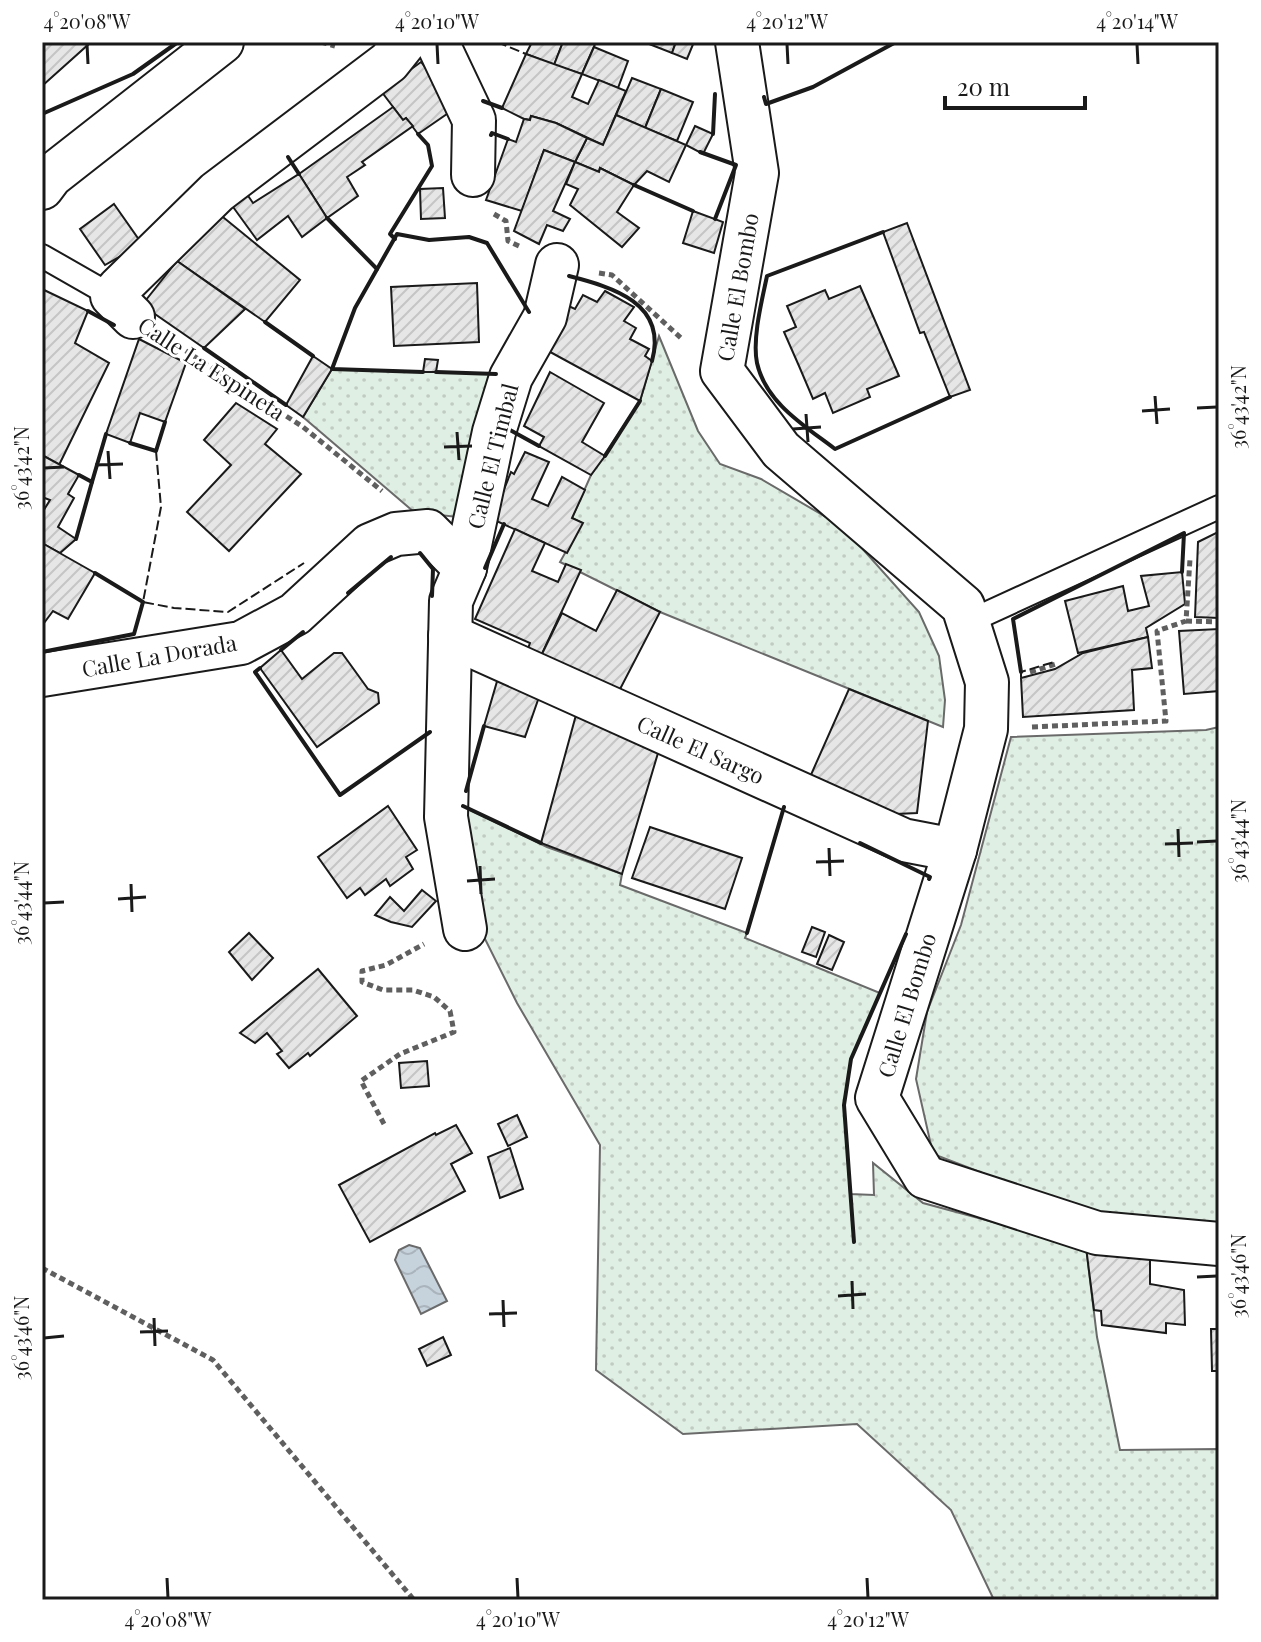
<svg xmlns="http://www.w3.org/2000/svg" width="1261" height="1642" font-family="'Playfair Display',serif">
	<defs>
		<pattern id="grass-dots" width="8" height="8" patternUnits="userSpaceOnUse" patternTransform="scale(2)"><rect width="8" height="8" fill="#e0efe3"/><path d="M2 2h.1M6 6h.1" fill="none" stroke="#c0ccc2" stroke-width="1.8" stroke-linecap="round"/></pattern>
		<pattern id="water-waves" width="16" height="10" patternUnits="userSpaceOnUse" patternTransform="scale(2)"><rect width="16" height="10" fill="#c6d2dc"/><path d="M0 5q4-4 8 0t8 0" fill="none" stroke="#aab4bc"/></pattern>
		<pattern id="building-hatch" width="6" height="6" patternUnits="userSpaceOnUse" patternTransform="scale(2)"><rect width="6" height="6" fill="#e6e6e6"/><path d="M-1 1l2-2M0 6l6-6M5 7l2-2" fill="none" stroke="#c5c5c5"/></pattern>
	</defs>
	<rect width="100%" height="100%" fill="#fff"/>
	<g fill="url(#grass-dots)" stroke="#6a6a6a" stroke-width="2">
		<path d="M659 336 698 431 720 464 761 479 843 527 919 612 939 656 945 700 943 727 660 612 560 562 582 523 572 518 591 475 640 401Z"/>
		<path d="M332 369 500 374 457 517 414 512 303 417Z"/>
		<path d="M1219 727V1232L1082 1211 933 1154 916 1079 927 1012 961 925 1011 737 1206 730Z"/>
		<path d="M462 806 547 847 622 874 620 885 747 933 745 938 880 993 851 1059 844 1105 850 1194 874 1195 873 1163 923 1203 1086 1247 1097 1337 1120 1450 1219 1449V1600H994L951 1510 857 1424 683 1434 596 1370 600 1145 517 1003 479 927Z"/>
	</g>
	<path fill="url(#water-waves)" stroke="#6a6a6a" stroke-width="2" d="M409 1245 420 1248 447 1301 421 1314 395 1260 399 1250Z"/>
	<g fill="url(#building-hatch)" stroke="#1a1a1a" stroke-width="2">
		<path d="M42 42H90V43L42 86Z"/>
		<path d="M532 42H563L554 65 526 54Z"/>
		<path d="M563 42H596L582 74 554 65Z"/>
		<path d="M644 42H676L672 53Z"/>
		<path d="M676 42H694L687 59 672 53Z"/>
		<path d="M594 47 628 61 618 88 582 74Z"/>
		<path d="M526 54 582 74 572 97 588 104 599 80 626 91 603 145 556 123 531 116 530 120 524 119 502 108Z"/>
		<path d="M421 62 457 107 418 134 406 118 403 120 381 91Z"/>
		<path d="M632 78 661 89 645 128 616 115Z"/>
		<path d="M661 89 693 102 677 141 645 128Z"/>
		<path d="M393 107 403 120 406 118 413 126 362 162 365 165 347 177 358 196 327 218 299 174Z"/>
		<path d="M616 115 686 145 669 182 647 171 634 185 600 168 599 172 575 162 587 138 603 145Z"/>
		<path d="M531 116 556 123 587 138 575 162 544 150 522 211 486 200 508 139 516 142 524 119 530 120Z"/>
		<path d="M695 126 713 134 703 154 686 145Z"/>
		<path d="M544 150 575 162 553 211 570 219 563 231 547 225 539 244 514 231Z"/>
		<path d="M575 162 599 172 600 168 634 185 617 212 639 228 622 247 570 205 578 189 566 184Z"/>
		<path d="M299 174 327 218 302 237 288 216 257 240 228 200 242 187 253 203Z"/>
		<path d="M443 188 445 218 421 219 420 189Z"/>
		<path d="M114 204 142 244 105 265 80 229Z"/>
		<path d="M693 211 723 222 714 253 683 243Z"/>
		<path d="M218 213 300 280 265 322 177 261Z"/>
		<path d="M907 223 970 390 950 397 924 332 920 333 883 232Z"/>
		<path d="M177 261 245 309 204 348 142 305Z"/>
		<path d="M477 283 479 342 394 346 391 287Z"/>
		<path d="M860 286 899 376 867 389 870 397 833 413 825 393 813 399 799 366 784 332 796 327 787 306 825 290 829 299Z"/>
		<path d="M42 289 88 311 75 343 109 363 59 465 42 455Z"/>
		<path d="M605 291 634 307 624 321 636 328 630 339 649 349 645 356 652 361 640 401 541 347 562 303 575 309 583 295 597 302Z"/>
		<path d="M139 339 186 363 165 422 140 413 130 443 106 434Z"/>
		<path d="M313 356 332 369 303 417 286 405Z"/>
		<path d="M425 359 438 360 436 372H423Z"/>
		<path d="M550 372 604 403 582 442 605 456 591 475 539 446 544 437 524 426Z"/>
		<path d="M236 403 277 429 265 444 301 474 229 551 187 512 231 465 204 440Z"/>
		<path d="M525 452 549 462 532 499 548 506 562 477 585 490 572 518 583 523 567 553 492 519 511 472 514 474Z"/>
		<path d="M42 455 79 475 68 494 74 498 58 527 76 539 60 553 42 543V513L50 500 42 497Z"/>
		<path d="M515 529 545 543 532 571 558 582 566 564 581 570 540 658 527 651 530 643 475 619Z"/>
		<path d="M1218 532 1219 618 1195 617 1198 542Z"/>
		<path d="M42 543 95 573 68 619 53 611 44 623 42 622Z"/>
		<path d="M1182 572 1185 604 1146 628 1148 637 1078 653 1065 601 1123 586 1128 611 1149 606 1141 576Z"/>
		<path d="M617 590 660 612 617 695 540 658 562 613 596 631Z"/>
		<path d="M1219 629V691L1184 694 1179 631Z"/>
		<path d="M1148 637 1152 668 1132 670 1134 710 1023 717 1021 678 1055 669 1083 653Z"/>
		<path d="M281 650 302 679 334 653H342L368 689 378 693 379 703 317 747 260 668Z"/>
		<path d="M498 678 539 697 525 737 484 726Z"/>
		<path d="M849 689 928 721 917 813 896 814 810 777Z"/>
		<path d="M576 715 658 753 622 874 541 843Z"/>
		<path d="M388 806 417 850 406 857 413 869 390 886 386 879 365 895 360 888 347 898 318 857Z"/>
		<path d="M650 827 742 858 725 909 632 878Z"/>
		<path d="M422 890 436 901 412 927 391 922 375 915 390 897 404 911Z"/>
		<path d="M812 927 825 932 816 957 802 952Z"/>
		<path d="M249 933 273 958 252 980 229 952Z"/>
		<path d="M829 935 844 942 832 970 817 964Z"/>
		<path d="M318 969 357 1016 310 1056 308 1053 289 1068 277 1054 282 1051 267 1033 255 1043 240 1033Z"/>
		<path d="M427 1061 429 1086 401 1088 399 1063Z"/>
		<path d="M517 1115 527 1137 508 1146 498 1124Z"/>
		<path d="M456 1125 472 1153 451 1164 465 1191 370 1242 339 1185 435 1133 436 1135Z"/>
		<path d="M510 1148 523 1189 500 1198 488 1157Z"/>
		<path d="M1086 1247 1150 1257V1284L1184 1290 1185 1325 1166 1323V1333L1102 1325 1101 1311 1094 1310Z"/>
		<path d="M1211 1329H1219V1371H1212Z"/>
		<path d="M443 1337 451 1355 427 1366 419 1349Z"/>
	</g>
	<g fill="none" stroke-linecap="round" stroke-linejoin="round">
		<g stroke="#1a1a1a" stroke-width="26">
			<g id="service">
				<path d="M42 256 112 296"/>
				<path d="M968 622 1219 507"/>
			</g>
		</g>
		<g stroke="#1a1a1a" stroke-width="46">
			<g id="minor">
				<path d="M437 42 474 120 473 175"/>
				<path d="M737 42 757 173 722 371 781 450 963 606 987 682 986 729 955 850 877 1098 925 1177 1097 1233 1219 1244"/>
				<path d="M42 188 51 176 222 42"/>
				<path d="M133 317 112 296 119 288 217 192 389 62 405 42"/>
				<path d="M450 636 903 840 955 850"/>
				<path d="M42 675 241 643 295 614 370 545 396 534 428 531 465 568"/>
				<path d="M465 929 446 817 451 601 465 568 494 432 511 377 545 317 557 265"/>
			</g>
		</g>
		<g stroke="#5f5f5f" stroke-width="5" stroke-dasharray="6 4" stroke-linecap="butt">
			<path d="M321 42 335 46"/>
			<path d="M494 214 506 221 508 241 519 246"/>
			<path d="M599 273 612 275 681 338"/>
			<path d="M169 340 303 427 382 491"/>
			<path d="M1186 621 1219 622"/>
			<path d="M1030 672 1056 664"/>
			<path d="M1032 727 1166 721 1157 631 1186 621 1190 559"/>
			<path d="M384 1124 361 1081 400 1054 454 1032 450 1011 434 997 413 990H383L362 982V971L386 965 424 944"/>
			<path d="M42 1268 213 1360 414 1600"/>
		</g>
		<use href="#service" stroke="#fff" stroke-width="22"/>
		<use href="#minor" stroke="#fff" stroke-width="42"/>
		<g stroke="#1a1a1a" stroke-width="2" stroke-dasharray="10 4" stroke-linecap="butt">
			<path d="M497 42 526 54"/>
			<path d="M156 451 161 507 143 602 174 608 228 612 304 563"/>
			<path d="M1021 677V672L1054 662"/>
		</g>
		<g stroke="#1a1a1a" stroke-width="4">
			<path d="M764 97 766 104 813 87 896 42"/>
			<path d="M483 101 502 108"/>
			<path d="M42 114 133 74 178 42"/>
			<path d="M713 134 715 94"/>
			<path d="M491 135 492 133 508 139"/>
			<path d="M700 152 736 165 715 219"/>
			<path d="M288 157 299 174"/>
			<path d="M634 185 693 211"/>
			<path d="M327 218 377 269"/>
			<path d="M883 232 767 276C762 300 752 339 757 363 766 403 805 426 835 449L950 397"/>
			<path d="M395 239 390 234 432 166 428 145 418 134"/>
			<path d="M569 276C612 287 668 303 652 361"/>
			<path d="M88 311 114 325"/>
			<path d="M265 322 313 356"/>
			<path d="M204 348 286 405"/>
			<path d="M423 372 332 369 355 308 397 234 429 240 469 237 487 243 529 312"/>
			<path d="M436 372 496 374"/>
			<path d="M510 430 539 446"/>
			<path d="M130 443 156 451 165 422"/>
			<path d="M605 456 640 401"/>
			<path d="M79 475 92 482 106 434"/>
			<path d="M76 539 92 482"/>
			<path d="M420 553 433 569 432 596"/>
			<path d="M485 568 504 524"/>
			<path d="M348 593 391 557"/>
			<path d="M281 650 303 632"/>
			<path d="M42 652 134 634 143 602 95 573"/>
			<path d="M260 668 255 672 340 795 430 732"/>
			<path d="M1021 672 1013 619 1184 533 1182 572"/>
			<path d="M466 791 484 726"/>
			<path d="M463 806 541 843"/>
			<path d="M860 843 930 877 929 879"/>
			<path d="M747 933 784 807"/>
			<path d="M854 1242 844 1105 851 1059 906 934"/>
		</g>
	</g>
	<path fill="none" stroke="#1a1a1a" stroke-width="3" d="M87 44 88 64M437 44 438 64M787 44 788 64M1137 44 1138 64M1155 396 1157 424M1197 408 1217 407M1142 411 1170 409M806 414 808 442M793 429 821 427M457 432 459 460M444 447 472 446M108 451 110 479M95 465 123 464M44 468 64 467M1178 829 1179 857M1197 842 1217 841M1165 844 1193 843M829 848 830 876M816 862 844 861M480 866 481 894M467 881 495 879M131 884 132 912M118 899 146 897M44 903 64 902M1197 1277 1217 1276M852 1281 853 1309M838 1296 866 1294M503 1300 504 1327M489 1314 517 1313M154 1318 155 1346M140 1332 168 1331M44 1338 64 1336M167 1578 168 1598M517 1578 518 1598M867 1578 868 1598"/>
	<g text-anchor="middle" dominant-baseline="central" stroke-width="6" stroke-linejoin="round" paint-order="stroke">
		<g font-size="22" fill="#1a1a1a" stroke="#fff">
			<text transform="translate(737 287) rotate(-80)">Calle El Bombo</text>
			<text transform="translate(212 368) rotate(33)">Calle La Espineta</text>
			<text transform="translate(492 456) rotate(-76)">Calle El Timbal</text>
			<text transform="translate(159 655) rotate(-10)">Calle La Dorada</text>
			<text transform="translate(701 749) rotate(24)">Calle El Sargo</text>
			<text transform="translate(906 1005) rotate(-73)">Calle El Bombo</text>
		</g>
	</g>
	<rect width="1261" height="1642" fill="none" stroke="#ffffff" stroke-width="88"/>
	<path d="M945 96v12h140v-12" fill="none" stroke="#1a1a1a" stroke-width="4"/>
	<text x="957" y="96" font-size="24" fill="#1a1a1a" stroke="#ffffff" stroke-width="6" paint-order="stroke">20 m</text>
	<rect x="44" y="44" width="1173" height="1554" fill="none" stroke="#1a1a1a" stroke-width="3"/>
	<g font-size="20" text-anchor="middle" fill="#1a1a1a">
		<text x="87" y="29">4°20'08"W</text>
		<text x="437" y="29">4°20'10"W</text>
		<text x="787" y="29">4°20'12"W</text>
		<text x="1137" y="29">4°20'14"W</text>
		<text transform="translate(1239 407) rotate(-90)" y="7">36°43'42"N</text>
		<text transform="translate(22 468) rotate(-90)" y="7">36°43'42"N</text>
		<text transform="translate(1239 841) rotate(-90)" y="7">36°43'44"N</text>
		<text transform="translate(22 903) rotate(-90)" y="7">36°43'44"N</text>
		<text transform="translate(1239 1276) rotate(-90)" y="7">36°43'46"N</text>
		<text transform="translate(22 1338) rotate(-90)" y="7">36°43'46"N</text>
		<text x="168" y="1627">4°20'08"W</text>
		<text x="518" y="1627">4°20'10"W</text>
		<text x="868" y="1627">4°20'12"W</text>
	</g>
</svg>
